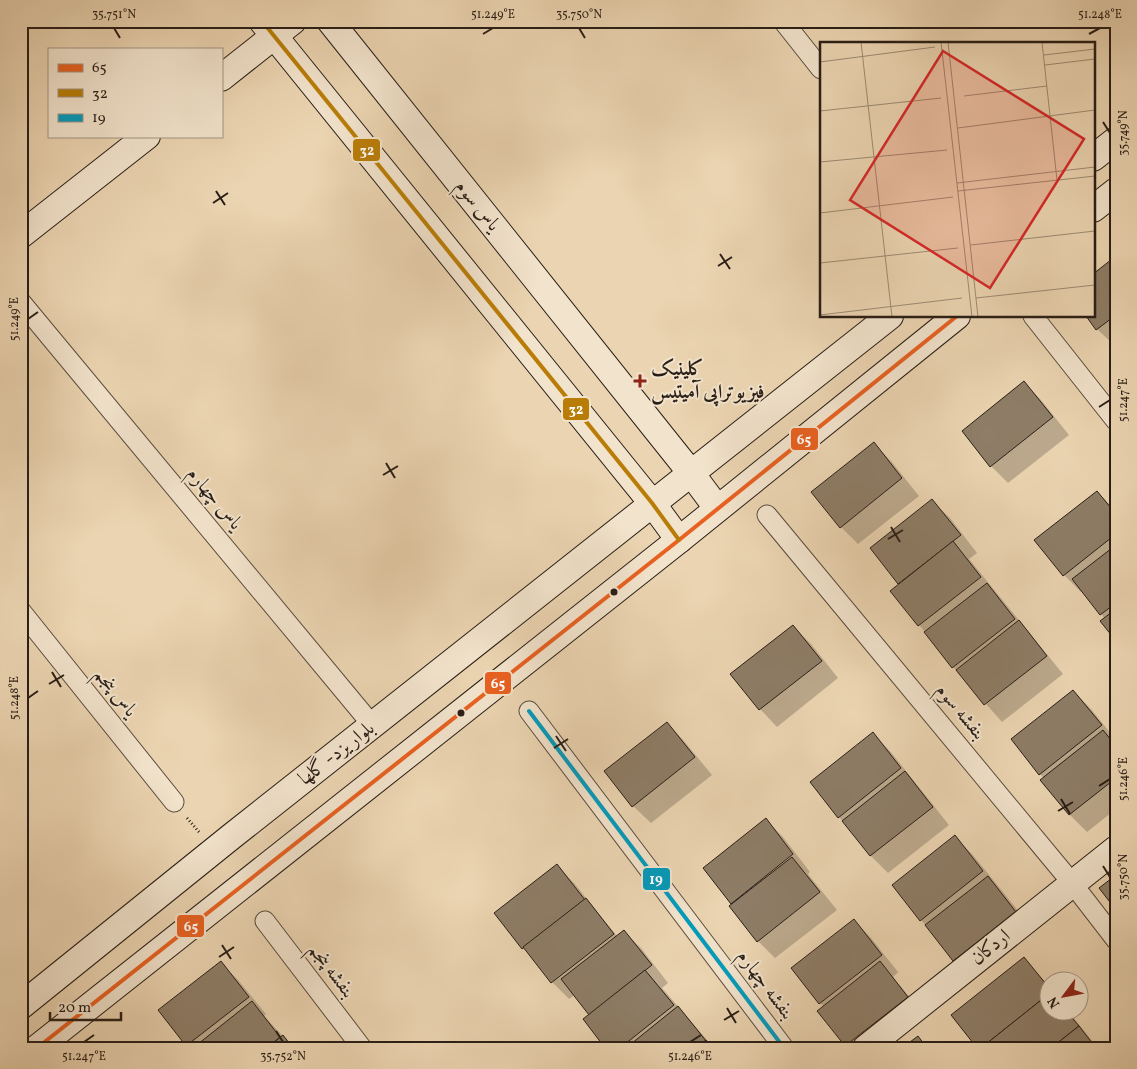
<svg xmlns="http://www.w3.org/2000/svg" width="1137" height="1069" font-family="Vollkorn,Amiri,serif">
	<rect width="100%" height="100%" fill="#ebd4b1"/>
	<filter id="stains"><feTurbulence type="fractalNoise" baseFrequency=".004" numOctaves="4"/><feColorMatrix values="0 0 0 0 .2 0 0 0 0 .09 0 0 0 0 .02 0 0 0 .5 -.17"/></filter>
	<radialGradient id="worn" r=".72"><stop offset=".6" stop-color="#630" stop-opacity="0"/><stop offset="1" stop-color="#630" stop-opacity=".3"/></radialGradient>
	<g fill="#0003">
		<path d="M1116 258V345L1115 346 1097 329 1093 316Z"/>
		<path d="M1024 383 1041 400 1069 435 1008 483 991 466Z"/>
		<path d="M874 444 891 461 919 496 858 544 841 527Z"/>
		<path d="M1097 492 1116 511V639L1105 619 1083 591 1081 592 1064 575Z"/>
		<path d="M932 501 950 518 977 553 969 559 1063 674 1002 722 953 667 892 591 900 585 872 549Z"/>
		<path d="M793 626 811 644 838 678 777 727 760 709Z"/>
		<path d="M1073 691 1091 709 1116 740V809L1087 832 1070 815 1042 780 1044 778 1040 774Z"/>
		<path d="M667 723 684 741 712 775 651 823 633 806 606 771Z"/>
		<path d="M873 734 890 751 949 825 888 873 871 856 839 817Z"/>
		<path d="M766 820 783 837 810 872 808 874 837 910 775 958 758 941 733 904 704 868Z"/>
		<path d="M955 837 972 854 1033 929 972 978 954 960 921 920Z"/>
		<path d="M557 866 574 883 617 936 623 931 641 948 668 983 662 988 714 1048H607L590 1015 575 995 569 999 552 982Z"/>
		<path d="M854 920 871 938 898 972 893 977 924 1015 882 1048H848L818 1011 824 1007 820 1003Z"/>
		<path d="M1024 959 1050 987V1012H1069L1098 1048H979Z"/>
		<path d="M221 963 238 980 266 1014 264 1016 294 1048H190L187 1045 160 1010Z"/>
	</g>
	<g fill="#8e7d67" stroke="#291e16">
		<path d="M1116 256V315L1096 330 1086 316H1093V274Z"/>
		<path d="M1024 381 1053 417 990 467 962 431Z"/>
		<path d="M874 442 902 478 840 528 811 492Z"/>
		<path d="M1097 491 1116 514V534L1063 576 1034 540Z"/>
		<path d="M932 499 961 535 898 584 870 548Z"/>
		<path d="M953 541 981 577 918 626 890 591Z"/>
		<path d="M1116 545V603L1100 615 1072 579Z"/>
		<path d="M987 583 1015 619 952 668 924 632Z"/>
		<path d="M1116 609V641L1100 621Z"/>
		<path d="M1019 620 1047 656 984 705 956 670Z"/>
		<path d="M793 625 822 661 759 710 730 674Z"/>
		<path d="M1073 690 1102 725 1039 775 1011 739Z"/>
		<path d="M667 722 695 757 632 807 604 771Z"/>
		<path d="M1103 730 1116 746V778L1069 815 1040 780Z"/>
		<path d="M873 732 901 768 838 818 810 782Z"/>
		<path d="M905 771 933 807 870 856 842 821Z"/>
		<path d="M766 818 793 854 731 904 703 868Z"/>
		<path d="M955 835 983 871 920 921 892 885Z"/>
		<path d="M792 857 820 892 757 942 729 906Z"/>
		<path d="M557 864 585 900 522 949 494 913Z"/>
		<path d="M1116 875V910L1099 888Z"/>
		<path d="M988 876 1016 912 953 961 925 925Z"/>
		<path d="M586 898 614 934 551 983 523 947Z"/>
		<path d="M854 919 882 955 819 1004 791 968Z"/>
		<path d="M624 930 652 965 589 1015 561 979Z"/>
		<path d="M1024 957 1050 989V993L981 1048H977L951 1015Z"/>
		<path d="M221 961 249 997 186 1046 158 1010Z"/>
		<path d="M880 961 908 997 845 1046 817 1011Z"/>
		<path d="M645 970 674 1005 620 1048H605L583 1019Z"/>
		<path d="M1050 993V1012H1067L1079 1026 1051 1048H981Z"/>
		<path d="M252 1001 280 1037 267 1048H193Z"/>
		<path d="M678 1006 707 1042 699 1048H626Z"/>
		<path d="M1079 1026 1096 1048H1051Z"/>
		<path d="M283 1035 293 1048H267Z"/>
		<path d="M918 1036 927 1048H902Z"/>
		<path d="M706 1040 712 1048H695Z"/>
	</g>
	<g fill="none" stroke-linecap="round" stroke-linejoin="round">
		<g stroke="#5a4c3d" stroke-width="21">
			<g id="street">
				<path d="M783 21 821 69"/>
				<path d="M21 302 373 726"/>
				<path d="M1033 316 1116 421"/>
				<path d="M767 515 1072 883 1116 940"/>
				<path d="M21 611 174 802"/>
				<path d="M529 711 784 1048"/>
				<path d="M265 921 362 1048"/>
			</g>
		</g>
		<g stroke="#291e16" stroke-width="28">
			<g id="secondary">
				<path d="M262 21 652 503 679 540"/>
				<path d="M330 21 691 473 717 508"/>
				<path d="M221 78 293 21"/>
				<path d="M1093 158 1116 140"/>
				<path d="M1093 209 1116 191"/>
				<path d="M21 235 147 136"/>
				<path d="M21 1006 232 836 890 316"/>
				<path d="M37 1048 679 540 957 316"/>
				<path d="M866 1048 1116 849"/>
			</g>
		</g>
		<path stroke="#291e16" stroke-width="3" stroke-dasharray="1 2.5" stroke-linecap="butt" d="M187 818 199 832"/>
		<use href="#street" stroke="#f2e3cc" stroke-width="19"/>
		<use href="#secondary" stroke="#f2e3cc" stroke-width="26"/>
		<g stroke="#f2e3cc" stroke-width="8">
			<path id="bus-1" d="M37 1048 679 540 957 316"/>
		</g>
		<g stroke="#f2e3cc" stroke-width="8">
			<path id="bus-2" d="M262 21 652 503 679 540"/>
		</g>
		<g stroke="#f2e3cc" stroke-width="8">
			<path id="bus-3" d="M529 711 784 1048"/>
		</g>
		<use href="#bus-1" stroke="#e86121" stroke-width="4"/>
		<use href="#bus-2" stroke="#b97d07" stroke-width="4"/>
		<use href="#bus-3" stroke="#049bbc" stroke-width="4"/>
	</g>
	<path fill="none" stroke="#291e16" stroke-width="2" d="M114 28 120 38M579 28 585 38M483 34 493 28M1089 34 1100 28M1103 122 1110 133M216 191 225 205M213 203 228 193M720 254 730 269M718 266 732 257M28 319 38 312M1099 407 1110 400M386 463 395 478M383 475 398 466M891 527 900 542M888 539 903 530M52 672 61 687M49 684 64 675M28 698 38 691M556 736 566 751M554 748 568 739M1099 786 1110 779M1061 799 1070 814M1058 811 1073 802M1103 866 1110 877M222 945 231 959M219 957 234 947M727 1008 736 1023M724 1020 739 1011M276 1031 283 1042M84 1042 94 1035M690 1042 701 1035"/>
	<path fill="#8f2418" stroke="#f2e3cc" stroke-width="2" d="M637.5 373.5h5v5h5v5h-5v5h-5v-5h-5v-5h5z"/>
	<g fill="#291e16" stroke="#f2e3cc" stroke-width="2">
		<circle cx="614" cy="592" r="4.5"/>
		<circle cx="461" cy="713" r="4.5"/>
	</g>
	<g text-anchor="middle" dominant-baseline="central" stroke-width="4" stroke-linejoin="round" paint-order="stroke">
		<g font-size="20" fill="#291e16" stroke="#f2e3cc">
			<text transform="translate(477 206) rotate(51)">یاس سوم</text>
			<text transform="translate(214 499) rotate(50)">یاس چهارم</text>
			<text transform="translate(115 693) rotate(51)">یاس پنجم</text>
			<text transform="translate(960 712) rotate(50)">بنفشه سوم</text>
			<text transform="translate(337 754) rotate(-38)">بلوار یزد- گلها</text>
			<text transform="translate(991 948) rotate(-39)">اردکان</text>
			<text transform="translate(331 971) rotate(52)">بنفشه پنجم</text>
			<text transform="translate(765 985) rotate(53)">بنفشه چهارم</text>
		</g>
		<g font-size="20" font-weight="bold" fill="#291e16" stroke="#f2e3cc" text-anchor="start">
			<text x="651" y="370">کلینیک<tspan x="651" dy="23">فیزیوتراپی آمیتیس</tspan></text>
		</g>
	</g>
	<g transform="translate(820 42)">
		<rect width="275" height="275" fill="#ebd4b1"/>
		<path fill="none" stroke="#9d8b73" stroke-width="1" d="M41 0 72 275M121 0 152 275M128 0 158 275M222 0 237 138M224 13 275 7M0 20 115 5M225 23 275 17M144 54 227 44M0 69 121 56M138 86 275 68M0 120 127 108M137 141 275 125M138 149 275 134M0 171 133 155M151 203 275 189M0 221 138 206M156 256 275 243M0 273 142 256"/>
		<path fill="#d62828" fill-opacity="0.15" stroke="#d62828" stroke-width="2.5" d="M123 9 264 97 170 246 30 158Z"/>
		<rect width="275" height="275" fill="none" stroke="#291e16" stroke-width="2.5"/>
	</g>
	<g stroke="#f2e3cc" stroke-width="2">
		<rect x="352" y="138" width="29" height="24" rx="5" fill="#b97d07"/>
		<rect x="562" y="397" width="28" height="24" rx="5" fill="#b97d07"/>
		<rect x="790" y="427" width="29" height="24" rx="5" fill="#e86121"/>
		<rect x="484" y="671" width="28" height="24" rx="5" fill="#e86121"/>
		<rect x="642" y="867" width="29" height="24" rx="5" fill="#049bbc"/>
		<rect x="176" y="914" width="29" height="24" rx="5" fill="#e86121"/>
	</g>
	<g font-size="14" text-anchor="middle" font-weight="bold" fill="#fff">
		<text x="367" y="155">32</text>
		<text x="576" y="414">32</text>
		<text x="804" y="444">65</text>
		<text x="498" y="688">65</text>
		<text x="656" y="884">19</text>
		<text x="191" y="931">65</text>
	</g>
	<rect width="1137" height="1069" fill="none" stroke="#ebd4b1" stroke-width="55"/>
	<rect x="48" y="48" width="175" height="90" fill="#f2e3cc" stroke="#a29483"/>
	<rect x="58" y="64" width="25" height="8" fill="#e86121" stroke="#a29483"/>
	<text x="92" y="72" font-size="15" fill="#291e16">65</text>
	<rect x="58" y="89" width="25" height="8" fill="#b97d07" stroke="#a29483"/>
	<text x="92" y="98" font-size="15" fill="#291e16">32</text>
	<rect x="58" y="114" width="25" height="8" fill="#049bbc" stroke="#a29483"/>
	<text x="92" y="122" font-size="15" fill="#291e16">19</text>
	<g transform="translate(1064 996) rotate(238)"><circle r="24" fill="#f2e3cc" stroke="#a29483"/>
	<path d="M0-4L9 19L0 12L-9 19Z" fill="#8f2418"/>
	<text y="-8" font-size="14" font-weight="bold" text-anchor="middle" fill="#291e16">N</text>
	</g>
	<path d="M50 1012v8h71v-8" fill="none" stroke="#291e16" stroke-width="2.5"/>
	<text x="58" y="1012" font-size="15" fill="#291e16" stroke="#f2e3cc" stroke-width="4" paint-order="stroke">20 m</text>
	<rect x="28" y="28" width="1082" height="1014" fill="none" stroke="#291e16" stroke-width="2"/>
	<g font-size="12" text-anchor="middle" fill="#291e16">
		<text x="114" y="18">35.751°N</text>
		<text x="493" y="18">51.249°E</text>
		<text x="579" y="18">35.750°N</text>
		<text x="1100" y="18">51.248°E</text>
		<text transform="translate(1123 133) rotate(-90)" y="4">35.749°N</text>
		<text transform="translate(14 319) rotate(-90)" y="4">51.249°E</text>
		<text transform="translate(1123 400) rotate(-90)" y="4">51.247°E</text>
		<text transform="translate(14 698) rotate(-90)" y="4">51.248°E</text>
		<text transform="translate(1123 779) rotate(-90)" y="4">51.246°E</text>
		<text transform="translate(1123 877) rotate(-90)" y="4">35.750°N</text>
		<text x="84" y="1060">51.247°E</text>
		<text x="283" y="1060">35.752°N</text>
		<text x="690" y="1060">51.246°E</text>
	</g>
	<rect width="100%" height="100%" filter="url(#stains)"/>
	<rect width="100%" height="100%" fill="url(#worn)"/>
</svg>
